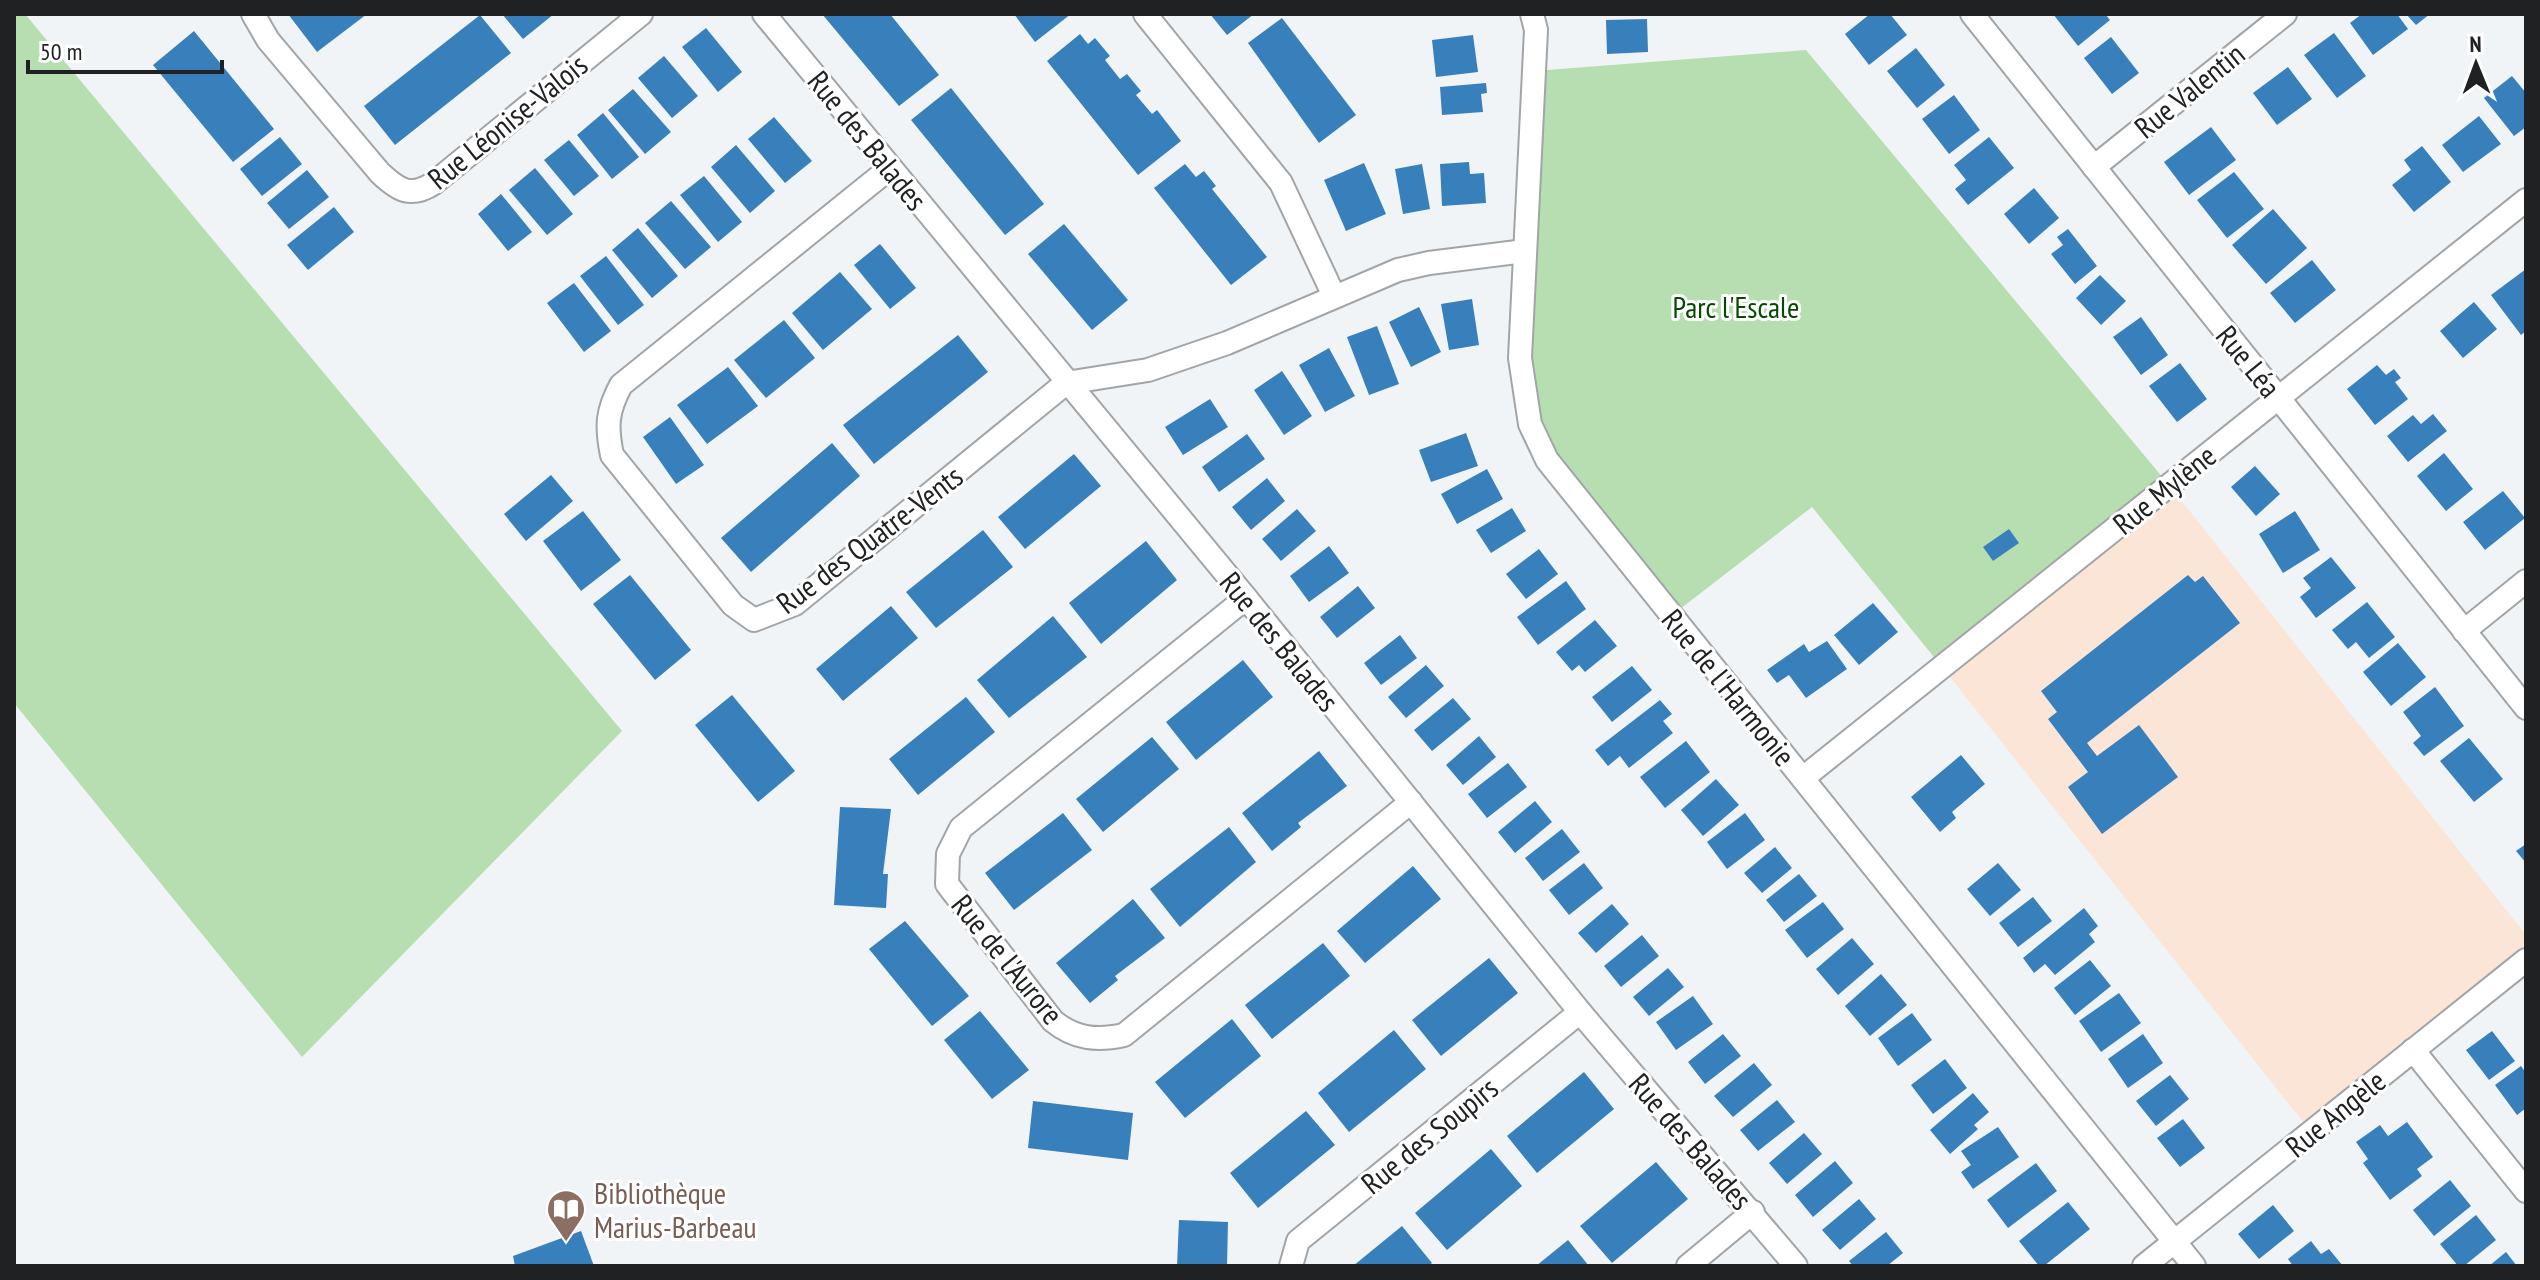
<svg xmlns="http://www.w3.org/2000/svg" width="2540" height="1280" font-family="'PT Sans Narrow',sans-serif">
	<rect width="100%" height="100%" fill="#f1f4f6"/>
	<path fill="#fae5d7" d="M2169 485 2526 935V960L2311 1132 1942 667Z"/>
	<g fill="#b6deb1">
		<path d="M14 14H25L622 731 302 1057 14 703Z"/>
		<path d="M1806 50 2169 485 1942 667 1812 507 1671 616 1530 424 1534 71Z"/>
	</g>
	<g fill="#3780bc">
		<path d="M288 14H367L317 52Z"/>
		<path d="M502 14H554L523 39Z"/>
		<path d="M822 14H890L939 75 899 106Z"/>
		<path d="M1014 14H1071L1035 42Z"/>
		<path d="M1210 14H1254L1227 35Z"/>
		<path d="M1870 14H1890L1907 35 1869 65 1845 34Z"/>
		<path d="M2053 14H2105L2110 20 2078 46Z"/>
		<path d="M2362 14H2397L2408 29 2373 55 2350 23Z"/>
		<path d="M2406 14H2430L2416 25Z"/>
		<path d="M480 15 511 53 395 145 364 106Z"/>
		<path d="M1282 18 1356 115 1319 143 1248 43Z"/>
		<path d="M1647 19 1648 52 1607 54 1606 20Z"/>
		<path d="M706 28 742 72 718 92 682 47Z"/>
		<path d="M194 31 274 129 233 162 153 65Z"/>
		<path d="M2334 33 2366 76 2337 98 2304 55Z"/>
		<path d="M1080 34 1088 44 1095 38 1110 56 1105 60 1120 79 1127 74 1141 91 1136 95 1152 114 1157 110 1181 141 1138 175 1047 61Z"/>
		<path d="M1473 35 1478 72 1436 77 1432 40Z"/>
		<path d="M2111 37 2139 73 2112 94 2084 58Z"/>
		<path d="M1916 48 1945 85 1917 108 1887 71Z"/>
		<path d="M664 56 698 96 672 118 638 78Z"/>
		<path d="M2288 67 2312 99 2277 125 2253 93Z"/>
		<path d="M2512 76 2526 93V127L2514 136 2484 98Z"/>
		<path d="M1486 83 1487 93 1481 94 1483 112 1442 115 1440 87Z"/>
		<path d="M951 88 1044 204 1005 235 911 120Z"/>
		<path d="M633 89 671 132 645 154 608 110Z"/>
		<path d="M1954 95 1980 130 1949 154 1922 119Z"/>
		<path d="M603 113 639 157 612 179 577 135Z"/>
		<path d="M2479 116 2501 144 2463 172 2442 145Z"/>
		<path d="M774 117 812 161 785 183 748 139Z"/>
		<path d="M2211 127 2236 160 2189 195 2164 162Z"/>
		<path d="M280 137 302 164 262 196 240 169Z"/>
		<path d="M1989 137 2014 168 1968 205 1955 189 1966 180 1954 165Z"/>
		<path d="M569 140 599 176 574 196 544 160Z"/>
		<path d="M736 145 775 191 750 213 711 167Z"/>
		<path d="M2422 146 2451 182 2414 212 2392 185 2411 170 2404 160Z"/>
		<path d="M1469 162 1470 174 1484 173 1486 203 1442 206 1440 164Z"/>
		<path d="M1364 163 1386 214 1346 231 1324 180Z"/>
		<path d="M1185 164 1196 177 1204 171 1216 186 1212 189 1267 257 1231 285 1154 188Z"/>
		<path d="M1422 164 1430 209 1403 214 1395 169Z"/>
		<path d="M535 168 573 214 547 235 509 190Z"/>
		<path d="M307 170 329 197 289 229 267 203Z"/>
		<path d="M2234 172 2264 209 2227 238 2197 200Z"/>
		<path d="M704 176 742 222 718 242 680 195Z"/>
		<path d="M2034 188 2059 218 2029 244 2004 214Z"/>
		<path d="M501 194 532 232 508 251 478 214Z"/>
		<path d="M671 201 711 247 685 269 645 223Z"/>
		<path d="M334 207 354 232 308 270 287 245Z"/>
		<path d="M2273 209 2307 248 2266 284 2232 245Z"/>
		<path d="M1064 224 1128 300 1092 330 1028 254Z"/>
		<path d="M638 228 678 276 652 298 612 250Z"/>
		<path d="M2068 229 2097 266 2075 284 2051 254 2063 245 2057 237Z"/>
		<path d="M880 244 916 288 890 309 854 265Z"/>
		<path d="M606 256 644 305 618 325 580 276Z"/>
		<path d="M2312 260 2336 290 2295 323 2270 293Z"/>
		<path d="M2526 269V331L2521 335 2491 295Z"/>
		<path d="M840 272 872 309 823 350 792 313Z"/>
		<path d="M2100 275 2126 301 2101 325 2076 298Z"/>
		<path d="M574 283 611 331 584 352 547 303Z"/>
		<path d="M1472 299 1479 345 1449 350 1441 304Z"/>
		<path d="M2474 302 2497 329 2463 358 2440 331Z"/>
		<path d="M1419 307 1441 352 1411 367 1389 322Z"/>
		<path d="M2141 317 2168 355 2141 375 2113 337Z"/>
		<path d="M784 320 815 358 766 398 734 360Z"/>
		<path d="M1377 326 1399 384 1369 395 1347 337Z"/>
		<path d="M958 335 988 372 874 464 843 425Z"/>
		<path d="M1329 348 1355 396 1325 412 1299 365Z"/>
		<path d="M2180 363 2207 399 2177 422 2149 386Z"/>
		<path d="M2377 365 2386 375 2394 369 2401 378 2395 382 2408 399 2375 425 2347 389Z"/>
		<path d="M728 367 758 406 707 444 677 405Z"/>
		<path d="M1282 371 1312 416 1284 435 1254 390Z"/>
		<path d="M1210 399 1228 427 1183 455 1165 427Z"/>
		<path d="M2433 414 2447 431 2408 462 2387 436 2413 415 2421 424Z"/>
		<path d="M670 417 704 465 676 484 643 437Z"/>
		<path d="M1466 433 1478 466 1431 482 1419 450Z"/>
		<path d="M1247 434 1265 459 1219 492 1202 467Z"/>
		<path d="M832 443 860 476 751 572 721 538Z"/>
		<path d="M2444 453 2473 489 2446 511 2417 476Z"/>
		<path d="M1074 454 1101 486 1025 549 998 517Z"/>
		<path d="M2255 466 2280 494 2256 516 2231 487Z"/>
		<path d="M1487 469 1503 499 1457 524 1441 494Z"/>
		<path d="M551 475 573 501 526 541 504 514Z"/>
		<path d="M1267 478 1285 501 1251 530 1232 507Z"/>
		<path d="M2503 491 2525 518 2485 550 2463 522Z"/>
		<path d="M1512 508 1526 531 1491 553 1476 530Z"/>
		<path d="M1297 509 1316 531 1281 561 1262 539Z"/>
		<path d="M583 511 621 560 581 591 543 541Z"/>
		<path d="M2295 511 2320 550 2283 573 2259 534Z"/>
		<path d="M2009 529 2019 543 1993 561 1983 547Z"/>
		<path d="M983 530 1013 567 936 628 906 592Z"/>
		<path d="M1146 541 1177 580 1101 644 1069 603Z"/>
		<path d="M1329 546 1349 573 1309 602 1290 576Z"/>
		<path d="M1539 549 1558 574 1526 599 1506 574Z"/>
		<path d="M2331 557 2356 588 2316 618 2300 597 2311 588 2303 578Z"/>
		<path d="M630 575 691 650 655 680 593 604Z"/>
		<path d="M2188 575 2195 582 2203 576 2240 623 2087 743 2097 756 2139 725 2178 777 2102 834 2068 787 2088 772 2048 719 2057 712 2041 691Z"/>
		<path d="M1566 581 1586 609 1538 645 1517 617Z"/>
		<path d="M1358 586 1375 608 1337 638 1320 617Z"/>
		<path d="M2367 602 2395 637 2369 658 2356 642 2348 649 2332 630Z"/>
		<path d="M1873 603 1898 632 1859 665 1834 635Z"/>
		<path d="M891 606 918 638 843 701 816 669Z"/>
		<path d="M1053 616 1087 657 1009 718 977 680Z"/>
		<path d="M1595 620 1617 646 1585 672 1579 665 1572 671 1556 652Z"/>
		<path d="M1400 635 1417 658 1381 685 1364 663Z"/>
		<path d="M1827 641 1847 669 1806 698 1789 675 1777 683 1767 670 1804 644 1809 652Z"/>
		<path d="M2398 643 2426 677 2391 706 2363 672Z"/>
		<path d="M1243 660 1273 697 1196 760 1166 722Z"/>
		<path d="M1426 665 1444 686 1406 718 1388 697Z"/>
		<path d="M1632 666 1652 690 1612 722 1592 697Z"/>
		<path d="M2435 687 2464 726 2424 756 2413 743 2421 736 2403 712Z"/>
		<path d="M732 695 795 771 758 802 695 725Z"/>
		<path d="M966 697 995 732 918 795 889 759Z"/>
		<path d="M1453 698 1471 719 1432 751 1414 730Z"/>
		<path d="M1660 700 1672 714 1663 721 1673 733 1629 768 1620 756 1608 766 1595 750Z"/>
		<path d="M1479 736 1496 757 1463 785 1446 765Z"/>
		<path d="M1152 737 1179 769 1103 832 1076 799Z"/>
		<path d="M2469 738 2503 779 2474 802 2440 761Z"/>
		<path d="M1686 741 1710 772 1665 808 1640 777Z"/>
		<path d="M1319 751 1347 786 1298 823 1301 827 1272 851 1242 813Z"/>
		<path d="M1961 755 1985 784 1952 812 1956 818 1940 832 1911 797Z"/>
		<path d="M1508 763 1527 787 1487 818 1468 794Z"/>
		<path d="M1716 779 1739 805 1703 836 1681 810Z"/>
		<path d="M1535 801 1552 822 1515 853 1498 832Z"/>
		<path d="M840 807 891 809 883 874H888L886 908 834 905Z"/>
		<path d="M1063 813 1092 850 1014 910 985 873Z"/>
		<path d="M1745 813 1765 840 1727 869 1707 842Z"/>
		<path d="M1229 827 1256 862 1180 927 1150 889Z"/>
		<path d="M1562 829 1580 852 1543 881 1525 858Z"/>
		<path d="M2526 844V863L2516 851Z"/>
		<path d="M1775 847 1792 868 1762 893 1744 873Z"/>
		<path d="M1584 863 1603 888 1569 915 1549 890Z"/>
		<path d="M1998 863 2021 890 1990 916 1967 889Z"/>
		<path d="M1413 866 1441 899 1365 963 1337 931Z"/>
		<path d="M1799 874 1817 896 1784 922 1766 900Z"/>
		<path d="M2033 897 2052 921 2018 947 1999 923Z"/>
		<path d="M1133 899 1165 938 1115 976 1118 980 1090 1003 1056 963Z"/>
		<path d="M1823 902 1844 929 1807 958 1785 930Z"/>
		<path d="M1612 904 1629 924 1596 953 1578 933Z"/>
		<path d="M2084 908 2098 926 2089 934 2095 942 2055 975 2045 964 2034 973 2023 958Z"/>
		<path d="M905 921 969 996 932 1026 869 949Z"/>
		<path d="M1642 935 1659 956 1621 987 1604 966Z"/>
		<path d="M1852 938 1874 964 1838 995 1816 969Z"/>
		<path d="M1323 943 1350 976 1272 1039 1245 1005Z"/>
		<path d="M1489 958 1518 993 1441 1056 1412 1020Z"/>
		<path d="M2090 960 2111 986 2075 1015 2054 988Z"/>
		<path d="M1668 968 1684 987 1649 1016 1633 997Z"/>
		<path d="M1881 974 1907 1005 1870 1036 1845 1006Z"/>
		<path d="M2119 993 2141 1023 2101 1052 2079 1021Z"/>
		<path d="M1693 996 1713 1024 1676 1050 1656 1022Z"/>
		<path d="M980 1011 1029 1070 992 1099 944 1040Z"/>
		<path d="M1912 1013 1932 1040 1898 1066 1878 1038Z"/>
		<path d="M1232 1019 1261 1056 1185 1118 1155 1082Z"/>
		<path d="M1394 1030 1426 1069 1349 1132 1318 1093Z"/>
		<path d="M2492 1031 2515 1061 2489 1080 2466 1050Z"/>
		<path d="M1723 1034 1741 1056 1705 1084 1688 1062Z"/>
		<path d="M2143 1034 2163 1063 2128 1088 2108 1059Z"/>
		<path d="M1945 1059 1967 1088 1933 1114 1911 1085Z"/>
		<path d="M1754 1063 1772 1085 1733 1117 1714 1096Z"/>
		<path d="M2521 1066 2526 1073V1108L2517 1115 2495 1085Z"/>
		<path d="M1584 1072 1614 1109 1537 1173 1507 1136Z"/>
		<path d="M2170 1075 2189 1099 2156 1126 2136 1101Z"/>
		<path d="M1973 1093 1989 1112 1974 1125 1978 1129 1950 1154 1930 1130Z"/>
		<path d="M1777 1100 1795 1122 1758 1151 1740 1130Z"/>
		<path d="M1033 1101 1133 1113 1128 1160 1028 1148Z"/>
		<path d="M1306 1111 1335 1145 1258 1208 1230 1173Z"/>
		<path d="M2183 1119 2205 1148 2180 1167 2157 1138Z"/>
		<path d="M2407 1122 2433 1157 2417 1169 2422 1176 2390 1200 2363 1163 2368 1159 2356 1142 2380 1125 2388 1136Z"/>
		<path d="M1998 1127 2019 1157 1973 1189 1961 1172 1971 1165 1961 1151Z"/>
		<path d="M1804 1133 1822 1154 1787 1184 1769 1163Z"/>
		<path d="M1491 1149 1522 1186 1447 1250 1415 1213Z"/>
		<path d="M1835 1161 1853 1183 1813 1217 1795 1195Z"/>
		<path d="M1656 1162 1688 1199 1612 1263 1580 1226Z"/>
		<path d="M2036 1163 2057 1191 2008 1228 1987 1200Z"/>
		<path d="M2450 1180 2471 1206 2434 1236 2413 1210Z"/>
		<path d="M1859 1199 1876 1219 1840 1250 1822 1230Z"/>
		<path d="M2068 1202 2090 1229 2044 1266H2039L2019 1241Z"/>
		<path d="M2273 1205 2294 1231 2259 1259 2238 1234Z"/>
		<path d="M2476 1215 2496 1240 2464 1266H2458L2440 1244Z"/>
		<path d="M1179 1220 1228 1222 1227 1266H1177Z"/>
		<path d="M1402 1226 1432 1263 1428 1266H1353Z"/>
		<path d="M581 1231 594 1266H515L513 1256Z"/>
		<path d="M1886 1232 1903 1253 1887 1266H1853L1849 1261Z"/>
		<path d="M1568 1240 1589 1266H1536Z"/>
		<path d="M2311 1241 2321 1254 2329 1249 2343 1266H2293L2288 1259Z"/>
		<path d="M2506 1252 2517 1266H2489Z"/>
	</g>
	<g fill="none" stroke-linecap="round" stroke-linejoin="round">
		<g stroke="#a2a5a7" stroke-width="26">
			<g id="street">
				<path d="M253 14 268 40 380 173C399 191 411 198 434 183L641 14"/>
				<path d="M764 14 1246 598 1580 1012 1796 1266"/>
				<path d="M1145 14 1281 183 1334 296"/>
				<path d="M1532 14 1536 30 1520 358 1530 424 1547 460 2194 1266"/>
				<path d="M1972 14 2526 708"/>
				<path d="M2094 167 2285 14"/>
				<path d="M890 168 621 385C607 411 606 426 612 455L733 605 754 620 795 604 1066 383 1148 370 1227 343 1398 270 1429 263 1525 251"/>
				<path d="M1246 598 961 828 948 854 947 884 1053 1021C1075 1039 1097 1041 1124 1035L1411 802"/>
				<path d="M2464 631 2526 581"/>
				<path d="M1803 778 2526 200"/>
				<path d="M2413 1050 2526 1191"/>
				<path d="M1291 1266 1298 1241 1580 1012"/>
				<path d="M1688 1266 1753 1212"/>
				<path d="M2144 1266 2526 960"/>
			</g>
		</g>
		<use href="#street" stroke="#fff" stroke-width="22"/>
	</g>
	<defs>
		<g id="library-pin" transform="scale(2)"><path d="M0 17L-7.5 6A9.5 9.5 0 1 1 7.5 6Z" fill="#8d6e63" stroke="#fff"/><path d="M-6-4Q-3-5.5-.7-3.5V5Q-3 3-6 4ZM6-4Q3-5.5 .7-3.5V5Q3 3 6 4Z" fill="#fff"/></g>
	</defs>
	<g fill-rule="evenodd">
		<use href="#library-pin" x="566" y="1209"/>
	</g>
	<g text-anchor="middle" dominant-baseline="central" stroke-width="6" stroke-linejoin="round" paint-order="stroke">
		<g font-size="30" fill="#202122" stroke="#fff">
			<text transform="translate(2189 90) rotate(-39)">Rue Valentin</text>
			<text transform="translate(507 121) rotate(-39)">Rue Léonise-Valois</text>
			<text transform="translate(868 140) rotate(51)">Rue des Balades</text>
			<text transform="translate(2249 361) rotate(51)">Rue Léa</text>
			<text transform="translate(2164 489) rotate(-39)">Rue Mylène</text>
			<text transform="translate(869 539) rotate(-37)">Rue des Quatre-Vents</text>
			<text transform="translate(1280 641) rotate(51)">Rue des Balades</text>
			<text transform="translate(1729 687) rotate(51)">Rue de l'Harmonie</text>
			<text transform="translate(1008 959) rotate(51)">Rue de l'Aurore</text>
			<text transform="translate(2335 1113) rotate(-39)">Rue Angèle</text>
			<text transform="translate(1429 1135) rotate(-39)">Rue des Soupirs</text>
			<text transform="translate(1691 1141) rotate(49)">Rue des Balades</text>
		</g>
		<g font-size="30" fill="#064a02" stroke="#fff">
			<text x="1736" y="306">Parc l'Escale</text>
		</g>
		<g font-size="30" fill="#785e54" stroke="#fff" text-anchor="start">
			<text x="594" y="1192">Bibliothèque<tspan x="594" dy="34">Marius-Barbeau</tspan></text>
		</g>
	</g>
	<rect width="2540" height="1280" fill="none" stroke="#202122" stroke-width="32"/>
	<g transform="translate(2476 64) rotate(359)" stroke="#ffffff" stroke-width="6" paint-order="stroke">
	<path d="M0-6L14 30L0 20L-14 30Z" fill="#202122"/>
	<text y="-12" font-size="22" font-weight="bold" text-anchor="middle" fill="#202122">N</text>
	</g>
	<path d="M28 60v12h194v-12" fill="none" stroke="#202122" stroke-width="4"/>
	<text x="40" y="60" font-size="24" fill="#202122" stroke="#ffffff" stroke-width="6" paint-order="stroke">50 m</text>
</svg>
